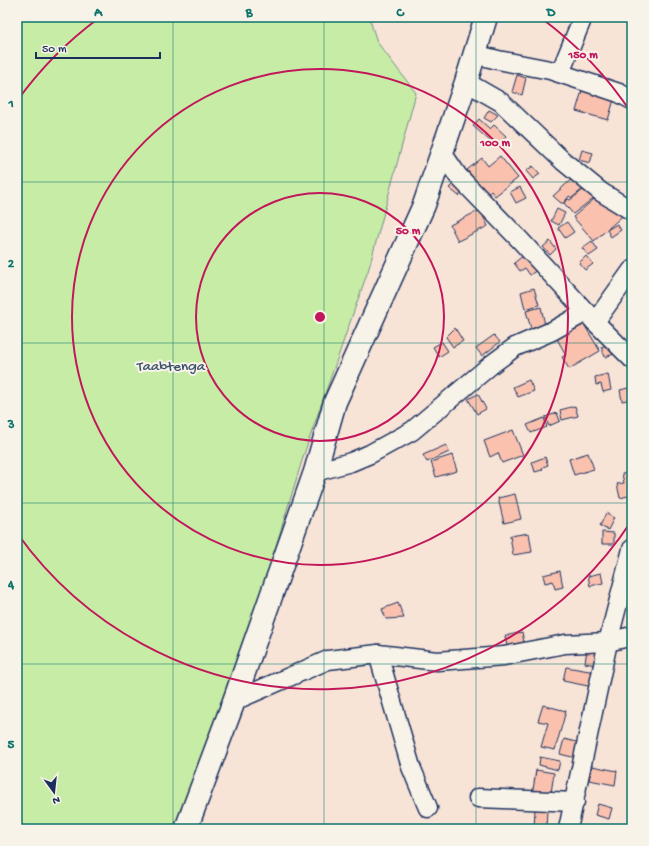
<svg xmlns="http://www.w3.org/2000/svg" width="649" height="846" font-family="'Gochi Hand',sans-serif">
	<rect width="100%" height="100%" fill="#f8e4d7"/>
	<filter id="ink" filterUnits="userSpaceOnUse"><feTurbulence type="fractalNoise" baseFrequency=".025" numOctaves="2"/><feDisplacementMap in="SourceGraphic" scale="8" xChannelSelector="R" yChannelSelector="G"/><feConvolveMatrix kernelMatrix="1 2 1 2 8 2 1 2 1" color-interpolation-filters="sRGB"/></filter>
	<g filter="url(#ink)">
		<path fill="#c7eca6" stroke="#718e82" d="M17 17H369L377 42 416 93 369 268 304 454 245 648 179 829H17Z"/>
		<g fill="#fac2ae" stroke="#1b2f5e">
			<path d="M517 75 526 78 522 95 512 92Z"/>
			<path d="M583 87 615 96 608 120 576 111Z"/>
			<path d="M489 110 498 115 491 122 484 118Z"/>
			<path d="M479 119 490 129 494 125 506 136 497 147 473 126Z"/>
			<path d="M582 150 593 153 590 163 579 160Z"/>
			<path d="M500 156 518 178 495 196 491 191 487 194 467 170 482 158 488 166Z"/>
			<path d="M533 166 540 174 533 179 526 171Z"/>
			<path d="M575 176 585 187 572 198 569 196 564 203H561L553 196Z"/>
			<path d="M457 180 466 187 459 196 449 188Z"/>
			<path d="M520 187 526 198 516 203 510 192Z"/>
			<path d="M587 187 595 197 573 214 564 203 568 199 570 200Z"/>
			<path d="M600 194 627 212 594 241 573 217Z"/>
			<path d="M557 209 565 213 559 225 551 221Z"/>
			<path d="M480 210 488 226 458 241 450 225Z"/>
			<path d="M567 222 574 232 565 238 558 228Z"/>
			<path d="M617 224 621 230 611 237 607 230Z"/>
			<path d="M550 241 556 249 550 255 543 247Z"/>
			<path d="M592 241 598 250 589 256 582 248Z"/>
			<path d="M529 251 541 267 530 275 525 268 520 271 514 263Z"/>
			<path d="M586 256 593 264 585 270 579 263Z"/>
			<path d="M534 288 539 305 525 309 521 292Z"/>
			<path d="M541 307 545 325 531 329 526 311Z"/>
			<path d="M582 321 600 351 569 369 562 357 566 355 556 337Z"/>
			<path d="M455 328 463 341 453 347 446 337Z"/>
			<path d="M494 335 500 342 482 356 476 348Z"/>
			<path d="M442 342 448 351 439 357 433 347Z"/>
			<path d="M610 344 614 354 605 357 601 347Z"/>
			<path d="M608 374 611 390 603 392 601 384 596 385 595 377Z"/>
			<path d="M529 380 534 391 518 397 513 387Z"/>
			<path d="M632 387V399L622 401 620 390Z"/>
			<path d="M478 394 486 409 477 414 468 399Z"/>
			<path d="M575 406 578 416 562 420 560 410Z"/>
			<path d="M557 413 560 421 549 426 545 417Z"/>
			<path d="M544 418 547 427 531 433 527 425Z"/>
			<path d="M513 430 523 455 502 463 498 453 490 457 484 441Z"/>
			<path d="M446 445 449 452 427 462 423 455Z"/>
			<path d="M588 453 594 469 574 475 569 459Z"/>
			<path d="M452 455 457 471 436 477 431 462Z"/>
			<path d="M545 457 548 465 543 467 542 470 535 472 532 462Z"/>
			<path d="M631 472 632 495 620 498 617 484 624 483 622 474Z"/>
			<path d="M515 494 521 519 504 523 498 498Z"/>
			<path d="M606 513 614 518 608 530 600 526Z"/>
			<path d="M602 532 614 533V544H602Z"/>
			<path d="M529 533 532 552 513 555 510 536Z"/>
			<path d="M560 571 563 587 555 589 553 581 545 583 543 575Z"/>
			<path d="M601 573 603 583 590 586 588 576Z"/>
			<path d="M398 603 404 618 386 619 382 609Z"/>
			<path d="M522 632 524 642 507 646 505 636Z"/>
			<path d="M587 649H603L600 666 585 663Z"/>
			<path d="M566 667 595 672 593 687 563 681Z"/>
			<path d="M543 705 566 711 555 750 541 747 548 723 538 721Z"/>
			<path d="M564 739 580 743 576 758 560 754Z"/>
			<path d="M540 757 560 761 558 770 539 765Z"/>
			<path d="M592 766 617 771 615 785 589 780Z"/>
			<path d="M536 770 554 773 551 793 533 790Z"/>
			<path d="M598 804 612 808 609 819 595 815Z"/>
			<path d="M535 809 547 810 546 829H534Z"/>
			<path d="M632 821V829H628L627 823Z"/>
		</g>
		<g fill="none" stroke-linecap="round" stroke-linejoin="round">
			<g stroke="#1b2f5e" stroke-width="21">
				<g id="street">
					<path d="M474 54 498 60 550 70 619 93 632 100"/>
					<path d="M560 73 583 17"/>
					<path d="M466 82 501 102 563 161 601 192 632 211"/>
					<path d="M441 151 458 176 521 241 595 322 632 359"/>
					<path d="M595 322 632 270"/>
					<path d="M315 472 351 462 370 454 412 431 492 364 515 347 552 331 586 312"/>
					<path d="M378 654 411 767 428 808"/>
					<path d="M234 701 328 660 378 654 437 661 504 656 565 644 608 642 632 636"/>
					<path d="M478 798 575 802"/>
					<path d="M568 829 608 642 632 549"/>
				</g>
			</g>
			<g stroke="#1b2f5e" stroke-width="25">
				<path id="secondary" d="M186 829 234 701 315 472 335 402 424 205 466 82 486 17"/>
			</g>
			<use href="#street" stroke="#f7f3e8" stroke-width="18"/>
			<use href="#secondary" stroke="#f7f3e8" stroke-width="22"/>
		</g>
	</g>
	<path fill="none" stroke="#0f766e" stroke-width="1" stroke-opacity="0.55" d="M173 17V829M324 17V829M476 17V829M17 182H632M17 343H632M17 503H632M17 664H632"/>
	<g fill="none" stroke="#c2185b" stroke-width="2">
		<circle cx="320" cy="317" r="124"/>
		<circle cx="320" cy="317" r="248"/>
		<path d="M632 520A372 372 0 0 1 17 533M17 101A372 372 0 0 1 99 18M541 18A372 372 0 0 1 632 114"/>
	</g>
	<g text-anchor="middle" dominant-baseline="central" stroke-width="4" stroke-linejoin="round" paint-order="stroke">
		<g font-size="15" fill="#3d556c" stroke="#f7f3e8">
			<text x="171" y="367">Taabtenga</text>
		</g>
	</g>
	<circle cx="320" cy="317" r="6" fill="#c2185b" stroke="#f7f3e8" stroke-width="2"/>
	<g font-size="12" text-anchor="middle" font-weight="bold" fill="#c2185b" stroke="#f7f3e8" stroke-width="4" stroke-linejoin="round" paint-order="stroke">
		<text x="583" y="58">150 m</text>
		<text x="495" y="146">100 m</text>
		<text x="408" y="234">50 m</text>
	</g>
	<rect width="649" height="846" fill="none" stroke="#f7f3e8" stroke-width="44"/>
	<g transform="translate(54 792) rotate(165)" stroke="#f7f3e8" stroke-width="3" paint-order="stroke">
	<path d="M0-3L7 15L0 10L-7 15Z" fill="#1b2f5e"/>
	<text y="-6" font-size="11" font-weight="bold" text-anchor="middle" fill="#1b2f5e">N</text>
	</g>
	<path d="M36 52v6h124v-6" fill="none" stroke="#1b2f5e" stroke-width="2"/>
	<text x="42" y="52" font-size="12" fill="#1b2f5e" stroke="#f7f3e8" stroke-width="3" paint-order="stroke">50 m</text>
	<rect x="22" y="22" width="605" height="802" fill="none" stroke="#0f766e" stroke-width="1.5"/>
	<g font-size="13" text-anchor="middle" font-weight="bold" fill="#0f766e">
		<text x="98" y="16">A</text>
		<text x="249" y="16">B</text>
		<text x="400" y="16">C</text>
		<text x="551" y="16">D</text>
		<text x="11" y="107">1</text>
		<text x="11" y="267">2</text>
		<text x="11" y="428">3</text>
		<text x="11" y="588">4</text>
		<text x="11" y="748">5</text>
	</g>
</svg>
